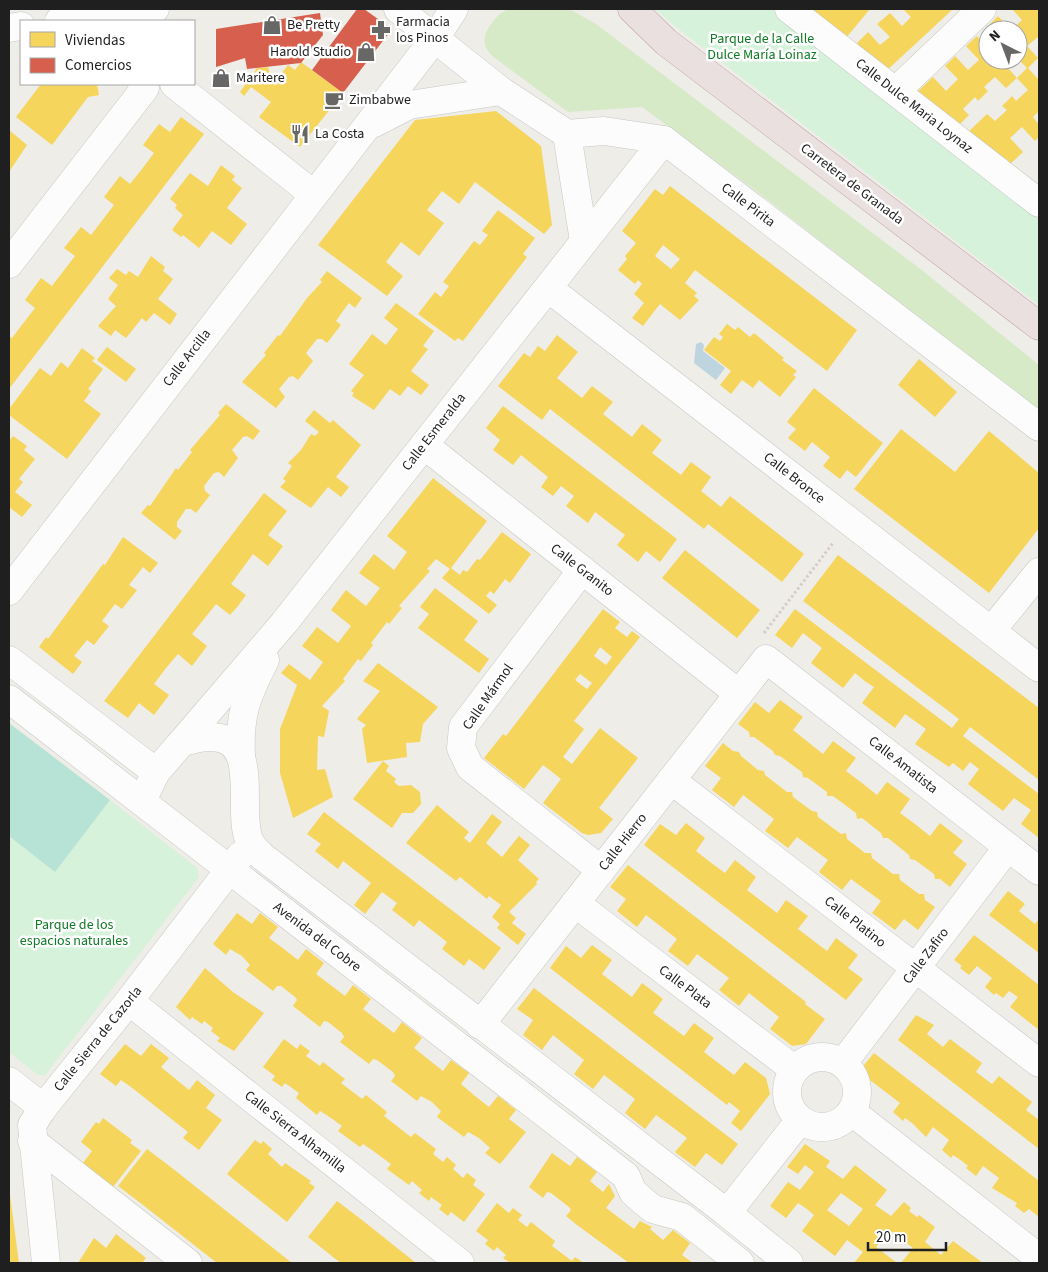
<svg xmlns="http://www.w3.org/2000/svg" width="1048" height="1272" font-family="'Source Sans 3',sans-serif">
	<rect width="100%" height="100%" fill="#eeede8"/>
	<path fill="#d7eac8" d="M508 9H563L573 11 596 24 923 271 1039 365V411L751 187 642 107 568 112 492 56C490 53 486 49 485 45 482 31 497 14 508 9Z"/>
	<g fill="#d7f2da">
		<path d="M655 9H772L1039 216V305L681 31Z"/>
		<path d="M110 800 197 868 199 877 45 1075H38L9 1052V836L55 872Z"/>
	</g>
	<path fill="#b6e3d5" d="M9 723 110 800 55 872 9 836Z"/>
	<path fill="#bed4df" d="M701 342 704 345 703 351 725 368 716 380 694 363 696 344Z"/>
	<g fill="#f6d55c" fill-rule="evenodd">
		<path d="M809 9 847 10 870 9 845 39Z"/>
		<path d="M903 9H953L884 73 853 47 868 32 880 45 890 37 877 24 890 13 902 26 911 17Z"/>
		<path d="M1012 9H1039V38L1038 37 1027 46 1038 58 1028 68 1039 80V111L1033 117 1039 125V137L1035 141 1022 127 1010 138 1023 152 1008 166 967 133 987 114 995 121 1007 110 1002 106 1012 96 1016 101 1028 90 1017 78 1006 88 995 77 984 87 988 91 978 101 975 97 963 109 969 115 958 126 916 93 933 77 946 91 958 79 945 66 955 56 968 70 979 60 966 46 977 36 988 48V60H1013L1006 66 1017 78 1027 68 1018 59V30H991L988 26 998 16 1011 30 1022 20Z"/>
		<path d="M301 62 343 93 300 147 259 117 271 102 251 87 244 96 240 92 257 68 268 67 270 74 277 79 288 65 295 70Z"/>
		<path d="M41 84H97L99 95 88 97 52 145 16 117Z"/>
		<path d="M496 111 541 146 552 225 544 234 475 182 459 204 442 191 427 210 444 223 419 256 401 242 386 262 403 276 387 296 318 245 415 120Z"/>
		<path d="M181 117 204 134 9 389V336L12 338 35 308 25 300 41 278 52 286 75 256 64 248 81 227 91 235 114 205 104 197 120 176 130 184 142 169 154 153 143 145 159 124 170 132Z"/>
		<path d="M9 130 27 145 9 172Z"/>
		<path d="M221 165 235 176 232 180 242 188 227 208 247 224 231 245 212 231 199 248 183 235 181 237 172 230 183 215 175 208 177 205 170 199 190 173 208 186Z"/>
		<path d="M670 186 857 330 827 371 695 270 685 283 697 293 694 296 699 300 680 320 660 304 643 326 632 318 644 303 634 294 642 284 638 280 635 284 618 270 627 259 625 256 636 243 622 231 655 189 663 195ZM663 245 680 259 671 269 655 256Z"/>
		<path d="M498 210 535 238 523 254 527 257 463 341 458 338 455 341 418 314 435 292 441 297 449 286 443 282 474 241 480 245 488 235 482 231Z"/>
		<path d="M151 256 165 267 163 271 173 279 158 299 177 314 170 325 154 313 146 322 142 318 126 338 115 330 111 336 98 326 116 306 108 299 118 285 109 278 117 269 126 275 129 271 138 277Z"/>
		<path d="M327 271 362 298 355 308 349 303 343 311 336 321 341 325 327 343 322 339H317L306 353 313 361 298 380 293 376 289 377 279 389 285 397 276 408 242 382 266 355 264 353 278 335 280 336 307 298 322 282 320 280Z"/>
		<path d="M396 303 434 331 423 346 428 349 411 371 429 385 421 395 408 386 400 396 390 389 374 410 352 396 354 393 351 391 364 375 349 364 372 334 386 345 398 329 384 318Z"/>
		<path d="M727 324 735 330 738 327 750 337 754 333 784 358 782 360 797 371 793 375 796 377 780 397 759 380 753 388 742 380 731 394 720 385 731 371 704 350 714 337 720 341 723 337 719 334Z"/>
		<path d="M557 335 578 352 557 378 582 398 592 386 613 402 603 414 632 437 642 424 662 440 652 453 681 475 691 462 711 477 701 491 721 507 730 496 804 554 782 582 708 524 704 529 550 409 542 420 498 386 524 353 530 357 538 346 545 351Z"/>
		<path d="M107 347 136 369 126 382 97 360Z"/>
		<path d="M82 348 95 358 92 361 103 369 88 389 91 391 84 401 101 414 67 459 9 415V409L40 368 51 376 61 362 68 368Z"/>
		<path d="M919 359 957 392 935 417 898 385Z"/>
		<path d="M814 388 883 443 856 477 847 470 840 479 823 466 830 457 812 442 805 451 788 438 796 429 787 422Z"/>
		<path d="M226 404 260 431 253 440 247 436 243 437 232 450 238 458 224 477 219 472 214 473 204 486 205 491 210 495 196 513 191 509H186L177 522V527L182 531 175 540 141 513 148 505 150 506 176 468 178 470 192 452 190 450 220 415 218 413Z"/>
		<path d="M503 406 677 539 660 562 646 551 638 562 617 545 625 535 595 512 588 523 566 506 574 496 561 486 553 496 541 487 548 477 521 455 513 465 493 450 500 440 486 428Z"/>
		<path d="M314 410 330 423 333 420 361 445 336 477 349 487 341 497 328 487 311 508 280 487 286 481 283 479 292 466 288 463 301 450 311 434 315 436 319 432 305 421Z"/>
		<path d="M901 429 955 472 989 431 1039 473V528L989 593 854 489Z"/>
		<path d="M13 436 27 446 24 450 35 459 19 479 23 482 15 492 32 505 22 517 9 507V441Z"/>
		<path d="M433 478 487 521 451 568 460 575 463 570 467 572 477 559 480 560 502 532 531 554 510 583 505 579 494 594 490 591 486 596 497 605 489 614 442 578 450 569 436 559 427 569 430 571 399 606 402 608 389 624 387 622 371 643 373 645 361 661 358 659 343 679 345 681 322 706 329 711 324 737 318 736 317 770 325 769 333 797 293 818 280 773V729L297 685 281 673 289 664 310 680 323 662 302 646 317 627 338 643 344 635 351 626 331 610 346 590 366 606 380 588 359 573 374 554 394 570 407 552 387 536Z"/>
		<path d="M264 493 287 511 268 535 283 546 268 566 253 554 231 584 246 595 238 606 230 615 216 604 192 634 207 646 192 666 178 654 166 668 154 684 169 695 154 715 139 703 128 718 104 701Z"/>
		<path d="M123 537 158 563 150 573 143 567 129 585 137 590 122 609 115 604 102 621 109 626 94 645 87 640 74 656 82 662 73 674 39 647 46 637 48 639 103 564 105 565Z"/>
		<path d="M685 550 760 610 737 638 662 578Z"/>
		<path d="M838 555 1039 708V780L970 727 963 736 1039 794V838L1021 824 1031 810 1014 798 1003 811 968 784 979 769 970 762 963 771 953 763 949 767 915 744 926 729 905 714 895 728 862 703 874 687 866 682 855 673 843 688 811 663 822 648 803 633 792 648 775 635 795 609 952 728 959 719 803 601Z"/>
		<path d="M435 588 478 621 464 640 489 659 479 673 418 628 429 614 420 607Z"/>
		<path d="M603 609 620 622 615 628 627 637 632 631 640 637 574 721 584 729 563 757 572 764 600 728 638 758 599 808 613 819 601 833 588 835 582 833 543 803 561 779 551 771 543 765 524 789 484 758 503 734 506 736ZM600 647 612 657 606 665 594 656ZM580 674 592 683 587 689 575 680Z"/>
		<path d="M378 663 438 707 423 724 420 742 406 743 407 757 367 763 362 729 366 725 357 719 380 691 363 681Z"/>
		<path d="M780 700 803 717 793 730 823 754 833 741 856 758 846 771 862 783 877 795 887 782 910 799 900 813 915 824 930 836 940 823 963 841 953 853 967 864 950 887 940 879H935L934 874 915 860 910 859 909 855 888 838H883L881 833 862 818 857 819 856 813 833 796H827V792L808 778 803 777 802 772 780 756 775 755 773 751 754 737H750L749 732 738 724 755 702 769 713Z"/>
		<path d="M723 743 733 751 739 752 741 756 758 770 764 771 765 775 787 792H792L793 797 812 811 817 812 818 817 841 834 846 833 847 839 865 853H871L872 858 893 874H899L900 880 919 894H924L925 900 935 907 918 930 904 919 895 930 872 913 881 901 851 879 842 890 819 872 828 860 797 837 788 848 776 839 765 831 774 819 743 795 734 807 712 790 721 778 705 766Z"/>
		<path d="M383 761 389 766 386 771 396 779 394 782 399 786 411 785 420 792 421 804 413 813H402L392 828 353 799Z"/>
		<path d="M437 805 469 832 464 838 470 843 492 814 502 822 486 843 502 857 519 836 530 845 518 860 539 879 536 882 537 884 509 912 516 918 512 923 526 934 518 945 497 928 500 924 492 917 501 905 489 896 487 899 460 877 456 881 406 843Z"/>
		<path d="M324 812 501 948 484 970 469 959 464 966 442 949 447 942 419 920 414 927 392 910 397 903 382 892 365 914 354 905 371 883 343 861 338 869 315 851 321 844 307 834Z"/>
		<path d="M686 823 705 838 696 851 710 862 725 873 735 860 756 877 747 890 777 913 786 900 808 916 798 929 827 951 836 938 858 955 848 968 863 979 846 1000 644 845 660 824 676 835Z"/>
		<path d="M628 865 806 1002 805 1004 825 1019 806 1044 792 1046 770 1029 779 1017 749 993 739 1006 719 990 729 978 697 954 688 966 668 951 677 939 646 915 637 927 617 911 626 899 610 887Z"/>
		<path d="M1008 891 1025 904 1019 911 1035 924 1039 919V953L989 915Z"/>
		<path d="M237 913 252 924 260 913 278 927 269 938 284 949 298 960 306 949 324 963 316 974 345 996 353 985 371 999 363 1009 394 1033 402 1022 422 1038 414 1048 443 1071 451 1060 469 1073 461 1084 475 1096 489 1107 498 1096 516 1110 509 1119 526 1132 500 1164 485 1153 490 1148 479 1138 468 1132 464 1137 437 1117 441 1111 432 1102 421 1096 417 1101 391 1081 395 1076 393 1072 377 1060 373 1059 369 1064 340 1042 344 1037 342 1033 328 1022 324 1021 320 1027 293 1006 297 1000 295 997 281 986H277L273 991 246 970 250 965 242 956 230 949 226 955 213 944Z"/>
		<path d="M974 935 1039 985V1030L1010 1007 1018 997 1009 991 1003 998 996 993 994 995 985 987 992 978 977 966 969 975 960 968 962 966 954 960Z"/>
		<path d="M592 945 612 960 602 974 632 997 642 983 663 999 653 1013 684 1036 694 1023 714 1038 704 1052 734 1075 745 1062 766 1078 770 1094 741 1131 731 1123 740 1111 729 1102 727 1105 550 968 566 946 581 958Z"/>
		<path d="M205 968 233 992 264 1013 234 1051 217 1041 220 1038 211 1031 213 1028 204 1021 202 1024 192 1017 190 1020 176 1007Z"/>
		<path d="M534 988 738 1144 722 1165 706 1153 695 1167 675 1152 687 1138 671 1126 656 1115 645 1129 625 1113 635 1099 604 1075 593 1089 574 1074 584 1060 553 1035 542 1050 523 1035 533 1020 517 1009Z"/>
		<path d="M916 1015 934 1025 927 1034 943 1047 950 1039 982 1063 976 1072 992 1084 999 1076 1032 1102 1026 1110 1039 1120V1149L898 1040Z"/>
		<path d="M284 1039 297 1049 300 1044 310 1051 306 1056 320 1066 323 1062 345 1079 341 1083 362 1099 366 1095 387 1112 384 1116 411 1137 415 1133 436 1149 433 1154 443 1162 447 1157 456 1165 453 1169 463 1178 467 1173 476 1180 473 1185 485 1194 464 1222 451 1212 448 1216 439 1209 442 1205 431 1197 429 1201 419 1193 422 1190 412 1181 409 1185 387 1169 391 1164 372 1150 363 1144 360 1147 338 1131 342 1126 331 1118 320 1111 317 1115 296 1098 299 1093 285 1083 282 1087 272 1080 275 1076 263 1067Z"/>
		<path d="M125 1044 141 1056 151 1044 169 1058 161 1067 189 1090 197 1080 215 1095 206 1108 222 1120 199 1150 183 1138 188 1132 131 1087 121 1080 116 1086 100 1074Z"/>
		<path d="M874 1053 1039 1181V1217L1029 1209 1024 1213 1015 1206 1017 1203 992 1188 999 1178 983 1166 976 1176 966 1168 968 1166 962 1161 953 1155 951 1158 942 1150 949 1140 933 1127 926 1137 912 1123 905 1118 903 1121 893 1112 900 1103 866 1077 864 1065Z"/>
		<path d="M103 1118 132 1140 130 1143 141 1151 113 1187 83 1163 92 1151 81 1142 96 1122 99 1124Z"/>
		<path d="M255 1140 261 1144 263 1141 272 1149 268 1154 282 1167 285 1163 311 1181 309 1183 315 1187 287 1222 227 1174Z"/>
		<path d="M805 1144 830 1161 826 1167 843 1179 855 1165 887 1190 875 1205 891 1216 904 1202 911 1208 909 1211 917 1217 919 1215 935 1227 925 1242 941 1255 953 1241 983 1263H901L913 1248 889 1230 876 1247 897 1263H854L863 1252 847 1240 835 1256 802 1231 814 1215 807 1209 798 1203 786 1218 770 1206 788 1182 800 1190 814 1172 805 1165 798 1174 787 1167ZM841 1193 863 1209 849 1226 827 1210Z"/>
		<path d="M147 1149 172 1168 292 1263H217L143 1205 118 1186Z"/>
		<path d="M552 1153 570 1166 577 1157 597 1172 590 1181 603 1192 609 1184 615 1196 606 1208 634 1229 640 1221 652 1227 650 1229 663 1240 673 1230 690 1243 682 1255 693 1263H629L577 1225 566 1216 571 1210 569 1207 551 1193 547 1192 543 1198 529 1187Z"/>
		<path d="M9 1195H10L19 1263H9Z"/>
		<path d="M337 1201 362 1220 416 1263H341L333 1257 308 1237Z"/>
		<path d="M497 1203 509 1213 513 1208 522 1215 518 1220 527 1227 531 1222 555 1241 552 1246 572 1261 575 1257 584 1263H510L503 1258 506 1255 497 1247 494 1251 485 1244 488 1240 476 1231Z"/>
		<path d="M116 1234 146 1258 142 1263H78L94 1238 106 1248Z"/>
	</g>
	<g fill="#d6604d">
		<path d="M357 9H364L392 29 343 93 312 70Z"/>
		<path d="M320 13 323 35 301 63 247 69 245 58 216 67V29Z"/>
	</g>
	<g fill="none" stroke-linecap="round" stroke-linejoin="round">
		<g stroke="#c6c6c4" stroke-width="29">
			<g id="minor">
				<path d="M398 9 501 91 567 134 604 131 664 140 1039 427"/>
				<path d="M789 9 1039 203"/>
				<path d="M59 21 155 9"/>
				<path d="M9 28 21 26"/>
				<path d="M174 84 313 194"/>
				<path d="M896 91 982 9"/>
				<path d="M374 123 409 105 501 91"/>
				<path d="M567 134 584 241"/>
				<path d="M9 264 145 88 142 84"/>
				<path d="M548 288 1039 668"/>
				<path d="M424 445 739 694"/>
				<path d="M582 570 463 727 461 748 470 767 601 870"/>
				<path d="M9 591 435 38 454 9"/>
				<path d="M991 631 1039 572"/>
				<path d="M9 660 156 772"/>
				<path d="M9 699 626 1176 633 1192 643 1201 653 1209 682 1217 740 1263"/>
				<path d="M182 742 284 623 664 140"/>
				<path d="M241 756C239 715 246 697 265 660"/>
				<path d="M671 780 1039 1063"/>
				<path d="M142 801 156 772 182 742C191 740 200 737 209 737 264 736 235 812 250 842 253 848 259 853 263 857L727 1213 789 1263"/>
				<path d="M575 903 795 1070"/>
				<path d="M129 1001 460 1263"/>
				<path d="M480 1025 766 659 1039 871"/>
				<circle cx="822" cy="1092" r="35"/>
				<path d="M843 1063 1008 847"/>
				<path d="M9 1081 43 1108"/>
				<path d="M852 1112 1039 1258"/>
				<path d="M32 1141 188 1263"/>
				<path d="M727 1213 800 1120"/>
				<path d="M46 1263 32 1125 43 1108 129 1001 240 856"/>
			</g>
		</g>
		<g stroke="#c1a1a6" stroke-width="29">
			<path id="highway" d="M632 9 666 42 1039 326"/>
		</g>
		<path stroke="#d7ccc8" stroke-width="3" stroke-dasharray="2.5 2.5" stroke-linecap="butt" d="M764 633 833 543"/>
		<use href="#minor" stroke="#fcfcfc" stroke-width="28"/>
		<use href="#highway" stroke="#eae0e0" stroke-width="28"/>
	</g>
	<defs>
		<g id="shop-bare" transform="scale(1.5)"><path d="M-5-2.5h2.3a2.7 3.5 0 0 1 5.4 0H5L5.5 6h-11ZM-1.5-2.5h3a1.5 2.3 0 0 0-3 0Z" fill="#676765" stroke="#fff" stroke-width="2.5" paint-order="stroke"/></g>
		<g id="pharmacy-bare" transform="scale(1.5)"><path d="M-2-6h4v4h4v4h-4v4h-4v-4h-4v-4h4Z" fill="#676765" stroke="#fff" stroke-width="2.5" paint-order="stroke"/></g>
		<g id="cafe-bare" transform="scale(1.5)"><path d="M-5.5-4.5H6V0H3Q3 3.5 0 3.5H-2.5Q-5.5 3.5-5.5 0ZM3-3.2v2h1.7v-2ZM-6 4.5H4V6H-6Z" fill="#676765" stroke="#fff" stroke-width="2.5" paint-order="stroke"/></g>
		<g id="restaurant-bare" transform="scale(1.5)"><path d="M-5-6h1v4h1v-4h1v4h1v-4h1v5L-1.5 .5V6h-2V.5L-5-1ZM5-6V6H3V1.5H1.5Q1.5-4 5-6Z" fill="#676765" stroke="#fff" stroke-width="2.5" paint-order="stroke"/></g>
	</defs>
	<g fill-rule="evenodd">
		<use href="#shop-bare" x="272" y="25"/>
		<use href="#pharmacy-bare" x="381" y="30"/>
		<use href="#shop-bare" x="366" y="52"/>
		<use href="#shop-bare" x="221" y="78"/>
		<use href="#cafe-bare" x="334" y="100"/>
		<use href="#restaurant-bare" x="300" y="134"/>
	</g>
	<g text-anchor="middle" dominant-baseline="central" stroke-width="5" stroke-linejoin="round" paint-order="stroke">
		<g font-size="14" fill="#1f1f1f" stroke="#fff" text-anchor="start">
			<text x="396" y="22">Farmacia<tspan x="396" dy="16">los Pinos</tspan></text>
			<text x="287" y="25">Be Pretty</text>
			<text x="351" y="52" text-anchor="end">Harold Studio</text>
			<text x="236" y="78">Maritere</text>
			<text x="349" y="100">Zimbabwe</text>
			<text x="315" y="134">La Costa</text>
		</g>
		<g font-size="14" fill="#117a26" stroke="#fff">
			<text x="762" y="39">Parque de la Calle<tspan x="762" dy="16">Dulce María Loinaz</tspan></text>
			<text x="74" y="925">Parque de los<tspan x="74" dy="16">espacios naturales</tspan></text>
		</g>
		<g font-size="14" fill="#1f1f1f" stroke="#fff">
			<text transform="translate(914 106) rotate(38)">Calle Dulce Maria Loynaz</text>
			<text transform="translate(852 184) rotate(37)">Carretera de Granada</text>
			<text transform="translate(748 205) rotate(37)">Calle Pirita</text>
			<text transform="translate(187 358) rotate(-52)">Calle Arcilla</text>
			<text transform="translate(434 432) rotate(-52)">Calle Esmeralda</text>
			<text transform="translate(794 478) rotate(38)">Calle Bronce</text>
			<text transform="translate(582 570) rotate(38)">Calle Granito</text>
			<text transform="translate(488 697) rotate(-55)">Calle Mármol</text>
			<text transform="translate(903 765) rotate(38)">Calle Amatista</text>
			<text transform="translate(623 842) rotate(-52)">Calle Hierro</text>
			<text transform="translate(855 922) rotate(38)">Calle Platino</text>
			<text transform="translate(317 937) rotate(37)">Avenida del Cobre</text>
			<text transform="translate(926 956) rotate(-53)">Calle Zafiro</text>
			<text transform="translate(685 987) rotate(37)">Calle Plata</text>
			<text transform="translate(98 1039) rotate(-51)">Calle Sierra de Cazorla</text>
			<text transform="translate(295 1132) rotate(38)">Calle Sierra Alhamilla</text>
		</g>
	</g>
	<rect width="1048" height="1272" fill="none" stroke="#1f1f1f" stroke-width="20"/>
	<rect x="20" y="20" width="175" height="65" fill="#ffffff" stroke="#a5a5a5"/>
	<rect x="30" y="32" width="25" height="15" fill="#f6d55c" stroke="#a5a5a5"/>
	<text x="65" y="45" font-size="15" fill="#1f1f1f">Viviendas</text>
	<rect x="30" y="58" width="25" height="15" fill="#d6604d" stroke="#a5a5a5"/>
	<text x="65" y="70" font-size="15" fill="#1f1f1f">Comercios</text>
	<g transform="translate(1003 45) rotate(318)"><circle r="24" fill="#ffffff" stroke="#a5a5a5"/>
	<path d="M0-4L9 19L0 12L-9 19Z" fill="#676765"/>
	<text y="-8" font-size="14" font-weight="bold" text-anchor="middle" fill="#1f1f1f">N</text>
	</g>
	<path d="M868 1242v8h78v-8" fill="none" stroke="#1f1f1f" stroke-width="2.5"/>
	<text x="876" y="1242" font-size="15" fill="#1f1f1f" stroke="#ffffff" stroke-width="4" paint-order="stroke">20 m</text>
</svg>
